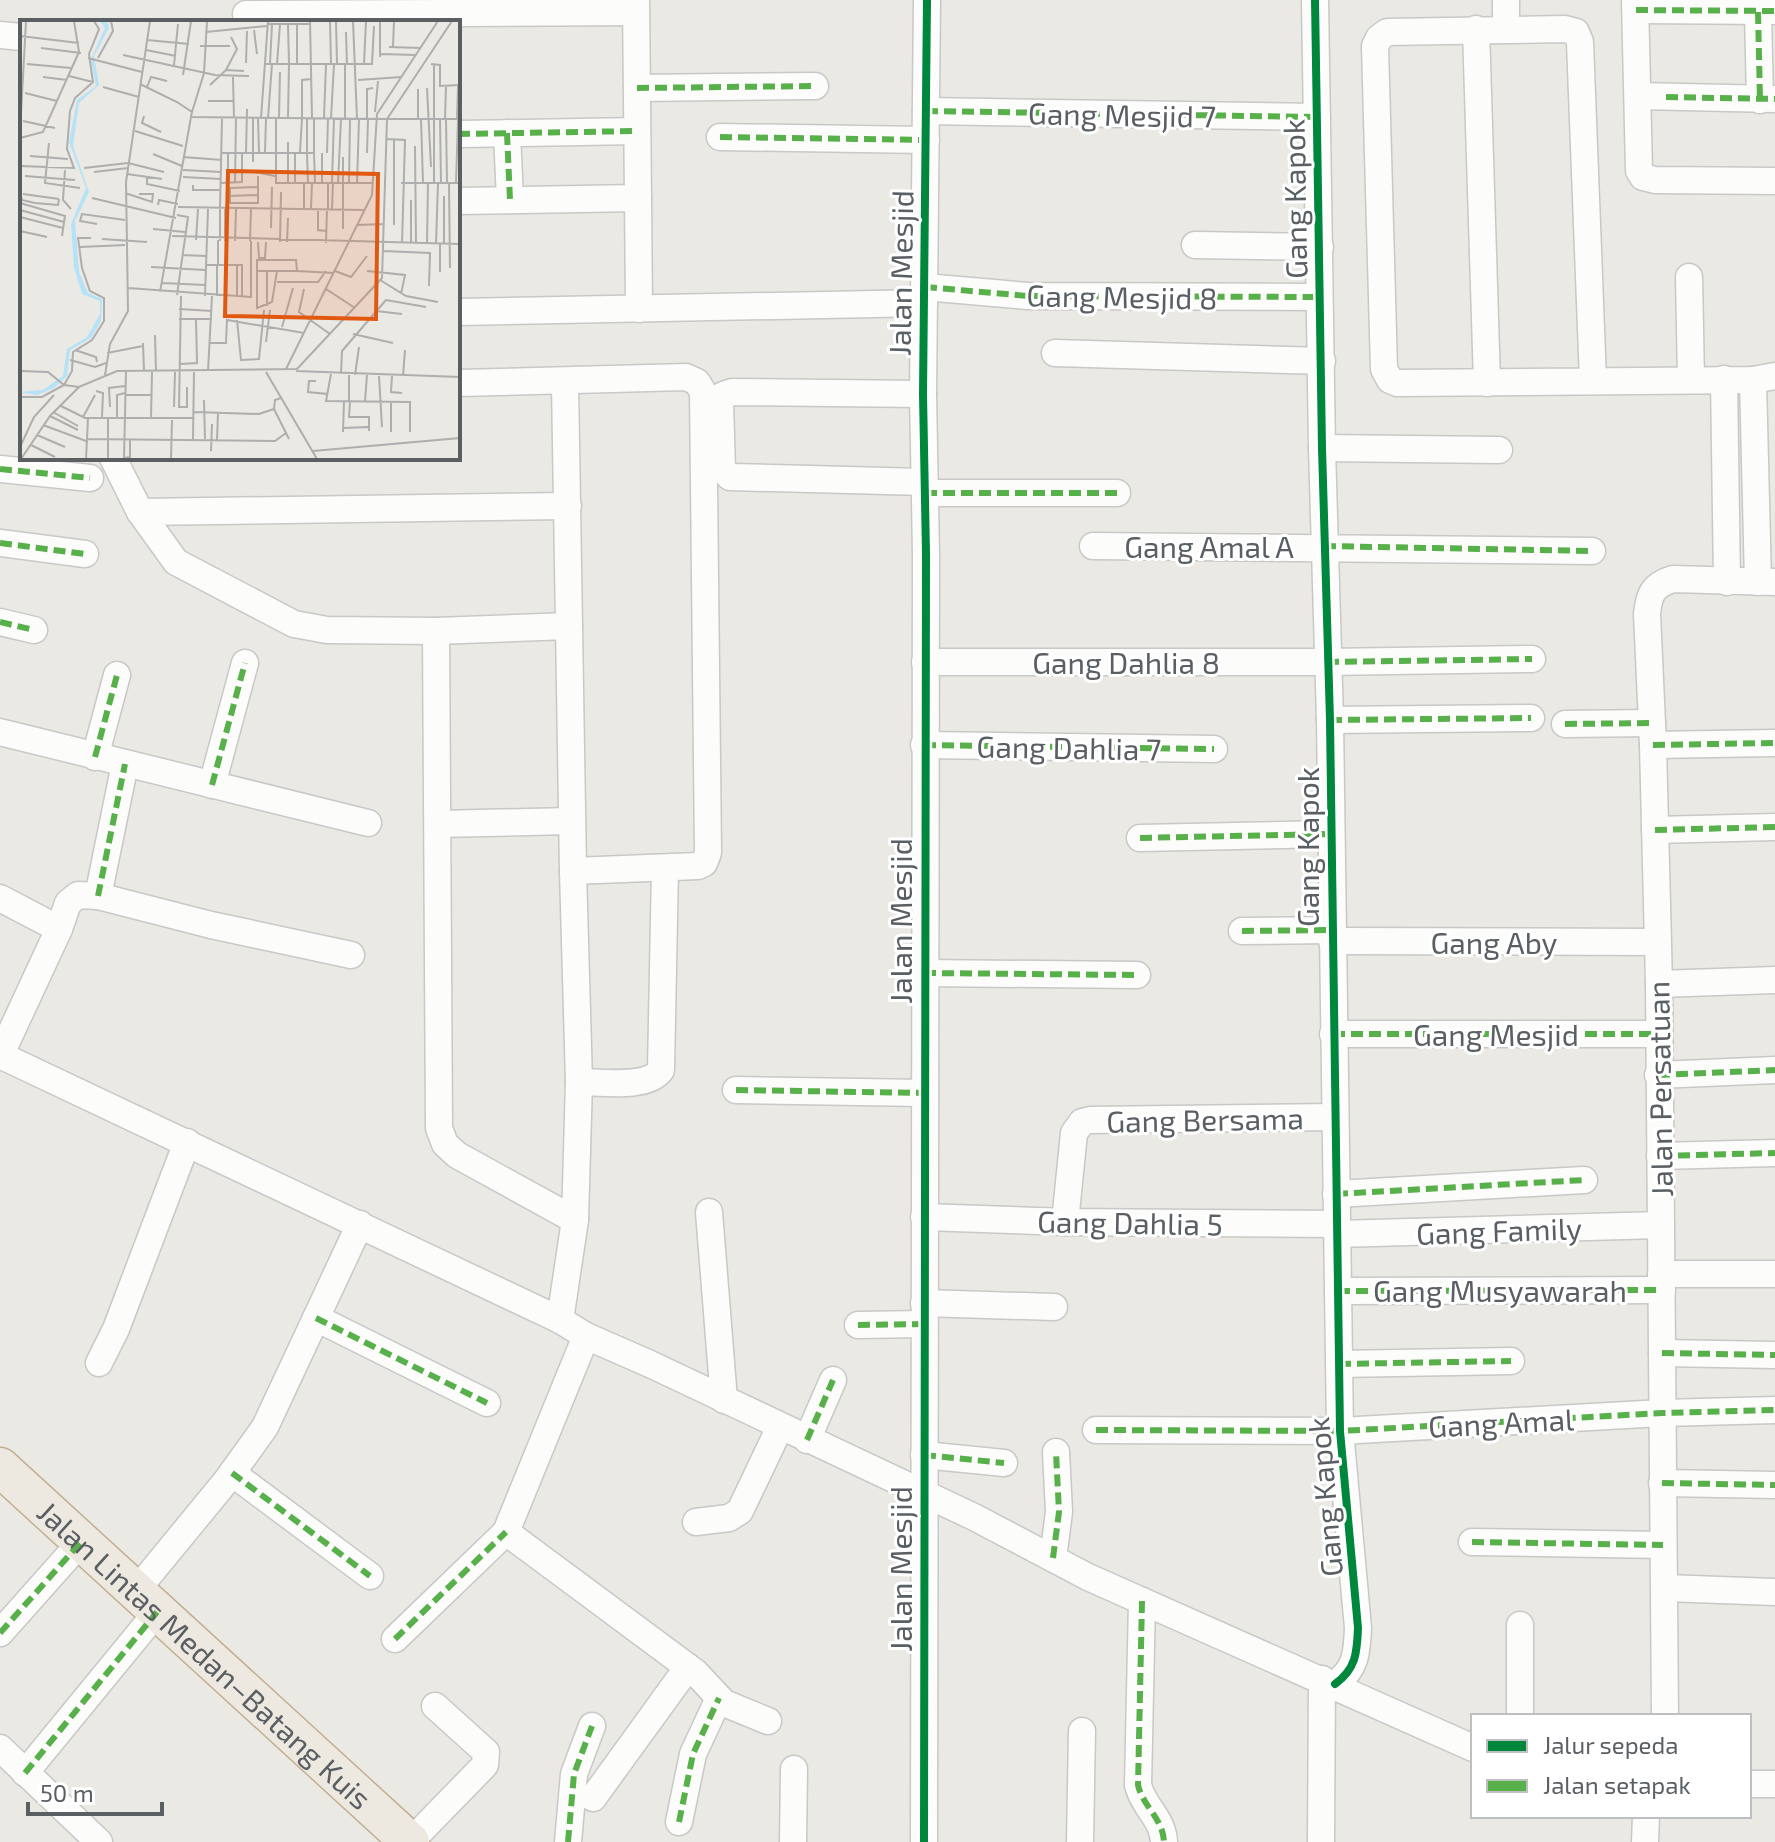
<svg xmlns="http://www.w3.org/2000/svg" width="1775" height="1842" font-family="'Exo 2',sans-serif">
	<rect width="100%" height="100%" fill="#ebe9e4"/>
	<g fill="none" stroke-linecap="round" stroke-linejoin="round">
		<g stroke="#c7c8c7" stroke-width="29">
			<g id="minor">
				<path d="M1315 0 1322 448 1330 720 1340 1431 1358 1628C1357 1653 1356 1669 1335 1684"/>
				<path d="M1506 0V16"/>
				<path d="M1635 0 1639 171 1643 177 1655 180 1775 181"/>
				<path d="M1636 10 1775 11"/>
				<path d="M1758 12 1760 100"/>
				<path d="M246 14 636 12"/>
				<path d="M1476 29 1487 383"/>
				<path d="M0 35 22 37"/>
				<path d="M637 88 815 86"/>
				<path d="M1638 96 1775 99"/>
				<path d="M926 111 1317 117"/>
				<path d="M507 133 510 200"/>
				<path d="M458 134 637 131"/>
				<path d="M720 137 926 140"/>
				<path d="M638 198 639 309"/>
				<path d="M458 201 638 198 636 0"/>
				<path d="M1195 245 1320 247"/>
				<path d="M1689 277 1691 380"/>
				<path d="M925 287 1028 296 1319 297"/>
				<path d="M458 312 924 303"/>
				<path d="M1055 353 1322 361"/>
				<path d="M1724 379 1727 582"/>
				<path d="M1753 380 1758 582"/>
				<path d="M1593 381 1580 42 1576 32 1565 29 1387 32 1379 38 1375 46 1384 369 1390 380 1397 383 1753 380 1775 376"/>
				<path d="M565 382 573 871"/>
				<path d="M458 383 686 377 697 382 703 392 708 853 704 863 698 866 573 871 579 1082 575 1220 560 1320"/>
				<path d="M923 394 732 392 723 395 720 402 722 469 730 477 924 482"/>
				<path d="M1322 448 1499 450"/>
				<path d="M113 458 140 512 176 562 294 624 327 630 436 631 569 626"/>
				<path d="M0 469 90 478"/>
				<path d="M925 493H1117"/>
				<path d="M140 512 568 506"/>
				<path d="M0 543 85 554"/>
				<path d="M1093 546 1592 551"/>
				<path d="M0 622 34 630"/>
				<path d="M436 631 439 1128 445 1144 457 1155 575 1220"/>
				<path d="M925 662H1327L1532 659"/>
				<path d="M1330 720 1531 718"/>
				<path d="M1565 724 1652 723"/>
				<path d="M0 732 368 823"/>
				<path d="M924 745 1214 749"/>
				<path d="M1653 745 1775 743"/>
				<path d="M95 757 117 675"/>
				<path d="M212 785 245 663"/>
				<path d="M438 824 571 821"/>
				<path d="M1655 830 1775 827"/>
				<path d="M1140 838 1330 834"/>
				<path d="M98 896 125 764"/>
				<path d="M0 898 59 929"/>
				<path d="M1242 931 1331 930"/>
				<path d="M1332 941 1656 942"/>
				<path d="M924 973 1137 975"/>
				<path d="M1659 984 1775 980"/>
				<path d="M1333 1034H1658"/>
				<path d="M0 1055 560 1320 586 1336 650 1364 974 1517 1088 1577 1473 1748"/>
				<path d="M0 1056 59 929 68 903 78 895 98 896 211 925 351 955"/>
				<path d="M1658 1075 1775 1070"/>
				<path d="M579 1082C601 1082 648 1089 661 1070L665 868"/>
				<path d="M736 1090 924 1093"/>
				<path d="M1660 1156 1775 1153"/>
				<path d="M1336 1194 1584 1180"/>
				<path d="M709 1212 724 1400"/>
				<path d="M924 1217 1065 1222 1336 1224"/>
				<path d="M1065 1222 1074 1133 1082 1122 1090 1120 1335 1117"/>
				<path d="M1337 1234 1661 1225"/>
				<path d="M1661 1274H1775"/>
				<path d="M1338 1291 1662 1290"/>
				<path d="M924 1303 1054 1307"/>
				<path d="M316 1318 487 1403"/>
				<path d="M858 1325 924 1324"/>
				<path d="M586 1336 506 1532 696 1673 724 1703 768 1721"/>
				<path d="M1662 1353 1775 1355"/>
				<path d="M99 1363 116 1329 187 1142"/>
				<path d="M1339 1364 1511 1361"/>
				<path d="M1096 1430 1340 1431 1662 1413 1775 1410"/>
				<path d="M807 1440 833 1380"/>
				<path d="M924 1455 1004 1463"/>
				<path d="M232 1473 370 1576"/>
				<path d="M1662 1483 1775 1485"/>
				<path d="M696 1522 729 1518 740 1511 780 1427"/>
				<path d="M1472 1542 1663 1545"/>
				<path d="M1053 1558 1059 1512 1056 1452"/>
				<path d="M1665 1588 1775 1592"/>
				<path d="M135 1592 227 1480 265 1427 360 1224"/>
				<path d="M1142 1601 1138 1785C1143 1807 1163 1818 1164 1842"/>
				<path d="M0 1633 81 1542"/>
				<path d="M395 1639 506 1532"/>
				<path d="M1520 1716V1625"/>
				<path d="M1665 1716 1659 984 1653 745 1647 614C1649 594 1653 585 1673 579L1775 582"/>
				<path d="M0 1748 99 1842"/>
				<path d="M25 1773 157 1612"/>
				<path d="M1749 1784H1775"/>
				<path d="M593 1798 688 1667"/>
				<path d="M679 1822 693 1754 719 1698"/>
				<path d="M410 1842 485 1765 486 1752 435 1706"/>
				<path d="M568 1842 574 1774 592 1726"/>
				<path d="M793 1842 794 1769"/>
				<path d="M924 1842 926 554 923 394 927 0"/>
				<path d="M1080 1842 1082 1731"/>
				<path d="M1321 1842 1322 1679"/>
				<path d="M1645 1842 1646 1816"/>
			</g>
		</g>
		<g stroke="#c2af92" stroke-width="41">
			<g id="highway">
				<path id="s1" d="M0 1467 410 1842"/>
			</g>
		</g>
		<use href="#minor" stroke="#fcfcfb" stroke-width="26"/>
		<use href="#highway" stroke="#eee9e0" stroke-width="38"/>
		<g stroke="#58b04a" stroke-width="6" stroke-dasharray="12 6" stroke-linecap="butt">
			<path d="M1636 10 1775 11"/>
			<path d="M1758 12 1760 100"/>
			<path d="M637 88 815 86"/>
			<path d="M1666 97 1775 99"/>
			<path d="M926 111 1317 117"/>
			<path d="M507 133 510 200"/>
			<path d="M458 134 637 131"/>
			<path d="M720 137 926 140"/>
			<path d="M925 287 1028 296 1319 297"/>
			<path d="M0 469 90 478"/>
			<path d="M925 493H1117"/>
			<path d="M0 543 85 554"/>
			<path d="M1324 546 1592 551"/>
			<path d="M0 622 34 630"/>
			<path d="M1327 662 1532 659"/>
			<path d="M1330 720 1531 718"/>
			<path d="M1565 724 1652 723"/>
			<path d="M924 745 1214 749"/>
			<path d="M1653 745 1775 743"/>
			<path d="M95 757 117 675"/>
			<path d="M212 785 245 663"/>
			<path d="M1655 830 1775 827"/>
			<path d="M1140 838 1330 834"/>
			<path d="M98 896 125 764"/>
			<path d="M1242 931 1331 930"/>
			<path d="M924 973 1137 975"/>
			<path d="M1333 1034H1658"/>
			<path d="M1658 1075 1775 1070"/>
			<path d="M736 1090 924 1093"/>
			<path d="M1660 1156 1775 1153"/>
			<path d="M1336 1194 1584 1180"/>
			<path d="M1338 1291 1662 1290"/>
			<path d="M316 1318 487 1403"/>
			<path d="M858 1325 924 1324"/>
			<path d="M1662 1353 1775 1355"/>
			<path d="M1339 1364 1511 1361"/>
			<path d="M1096 1430 1340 1431 1662 1413 1775 1410"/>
			<path d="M807 1440 833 1380"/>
			<path d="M924 1455 1004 1463"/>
			<path d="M232 1473 370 1576"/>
			<path d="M1662 1483 1775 1485"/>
			<path d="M1472 1542 1663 1545"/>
			<path d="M1053 1558 1059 1512 1056 1452"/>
			<path d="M1142 1601 1138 1785C1143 1807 1163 1818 1164 1842"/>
			<path d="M0 1633 81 1542"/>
			<path d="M395 1639 506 1532"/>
			<path d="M25 1773 157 1612"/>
			<path d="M679 1822 693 1754 719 1698"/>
			<path d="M568 1842 574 1774 592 1726"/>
		</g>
		<g stroke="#fff" stroke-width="13">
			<g id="cycleway">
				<path d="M1315 0 1322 448 1330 720 1340 1431 1358 1628C1357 1653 1356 1669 1335 1684"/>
				<path d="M924 1842 926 554 923 394 927 0"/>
			</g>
		</g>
		<use href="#cycleway" stroke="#00873e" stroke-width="8"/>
	</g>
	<g text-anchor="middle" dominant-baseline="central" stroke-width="6" stroke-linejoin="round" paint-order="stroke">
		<g font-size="30" fill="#5a5f64" stroke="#fff">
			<text transform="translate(1122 114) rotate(1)">Gang Mesjid 7</text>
			<text transform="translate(1294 199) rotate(-91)">Gang Kapok</text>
			<text transform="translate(900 273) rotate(-89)">Jalan Mesjid</text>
			<text transform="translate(1122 296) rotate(1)">Gang Mesjid 8</text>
			<text x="1209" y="546">Gang Amal A</text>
			<text x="1126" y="662">Gang Dahlia 8</text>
			<text transform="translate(1069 747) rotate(1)">Gang Dahlia 7</text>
			<text transform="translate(1307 847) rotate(-90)">Gang Kapok</text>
			<text transform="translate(900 921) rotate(-90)">Jalan Mesjid</text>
			<text x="1494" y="942">Gang Aby</text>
			<text x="1496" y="1034">Gang Mesjid</text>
			<text transform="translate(1659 1089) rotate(-91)">Jalan Persatuan</text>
			<text transform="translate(1205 1119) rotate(-1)">Gang Bersama</text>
			<text transform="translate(1130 1222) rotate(1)">Gang Dahlia 5</text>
			<text transform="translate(1499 1230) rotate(-2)">Gang Family</text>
			<text x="1500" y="1290">Gang Musyawarah</text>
			<text transform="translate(1501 1422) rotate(-3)">Gang Amal</text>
			<text transform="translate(1324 1497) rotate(-95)">Gang Kapok</text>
			<text transform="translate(900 1569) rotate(-90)">Jalan Mesjid</text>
			<text stroke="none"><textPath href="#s1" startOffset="278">Jalan Lintas Medan–Batang Kuis</textPath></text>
		</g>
	</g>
	<g transform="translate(20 20)">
		<rect width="440" height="440" fill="#ebe9e4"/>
		<path d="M80 1H87L89 8 74 36 79 65 59 83 53 126 69 172 55 201 59 252 68 273 82 279 81 301 71 318 50 330 47 356 34 368 17 375 0 372 23 370 43 356 47 329 67 317 80 294V281L62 274 54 248 51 204 66 168 49 122 57 80 76 66 71 39 85 8Z" fill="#b6e2f7"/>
		<path fill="none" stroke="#adaead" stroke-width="2" d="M290 1 292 98M310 1 311 44M316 1 317 44M333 1 337 99M247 4H290M268 4 269 44M277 4V44M234 10 237 34M186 12 247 6M326 12 327 45M0 16 59 23M127 20 169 24M180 26H210M369 27 401 28M373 27 374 1M21 28 61 33M126 30 156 36M360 34 396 35M103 35 195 55 229 56M360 37V1M68 38 122 52M78 38 93 11 91 1M226 43 227 11M7 44 51 48M244 44H352L354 6M250 44 252 4M257 44 260 4M344 44 346 1M411 44 420 45V66L440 65M414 44V163M154 45 158 4M206 50 217 29 211 17M163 55 171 1M49 56 73 62M23 57 47 60M213 57 214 98M338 60 382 57M120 64 157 82 172 92 171 97 367 99 432 1M190 65 206 50 224 51M83 67 119 77M127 67 131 57 147 61M407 68 411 147M5 73 37 81M188 81H214M172 92 184 53 187 1M355 92 358 61M124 96 122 103 141 112M238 98 239 133M241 98 248 1M248 98 252 44M256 98V163H353M259 98 260 52M268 98 269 44M282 98V60L292 59M304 98 306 44M311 98 314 44M325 98V44M347 99V69L353 68M398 99V69M401 99 403 163M420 99 421 163M425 99 426 66M426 99 427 163M437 99 438 65M3 101 35 108M115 111 163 126M0 112 6 1M0 118 23 112 59 32 54 1M366 119 385 120 382 224M268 122V162M29 123 25 163 60 168M395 126 396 224M280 132 282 98M202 133H287L288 162M226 133 227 89M245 133 246 98M275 133V162M287 133H294V98M287 133V98M294 133 295 162M302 133V162M307 133 308 98M347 133 348 99M133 134 162 146M10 136 48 139M163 137 202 140M323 137V209M233 142V98M0 146 54 148 47 129 50 91 55 78 73 62 69 34 79 9 74 1M64 148 108 143 144 152M45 150 43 180 51 189M163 150 201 152M230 151 255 156M74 152 108 148M107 154 142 159M5 156 55 160M238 156V183H210V168L238 167M127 157V164L160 171M163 157 201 159M308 162V189M312 162 314 98M201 163 222 162V133M208 163V133M215 163 216 98M318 163 321 99M329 163 330 99M337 163 339 99M381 163H440M429 163 430 248M436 163 438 99M173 165V170H201M0 173 2 180 15 183 38 185 39 179M105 173 132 182 133 174H119M3 174 39 179M209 176 238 175M72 178 156 198M391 180V224M0 183 45 196 42 216M138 185 139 180 158 184M158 187 345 190M200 189 202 98M200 189V221M205 189V221M284 189V162M291 189 292 162M298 189V210L306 211M312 189 313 162M0 190 44 202M0 197 43 208M77 204 60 201 62 194 105 200M337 205 364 204M374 205V119M251 208 252 167M133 209 165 212M0 211 27 217M152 216 440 224M82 219 127 222M176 220 178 189M198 220V245M215 221 216 189M230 221 231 189M238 222 239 238H245L246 222M260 222 261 172M267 222 268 198M306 223 307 189M407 224 408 163M416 224 418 163M424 224V176M60 227 105 225M363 231 410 233 409 266M162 235 186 236M186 245H222V276M217 245V276M131 247 185 250M237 251H277M257 251 252 282 237 288V240H276L277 251 314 253M315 251 331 257 347 236M347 251 385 255 381 274M420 252V224M439 252 440 224M360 260 386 276 418 282M257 262H298L306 251M142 263 185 265M108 268 231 277V221M284 269 279 292 310 314M306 269 335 288M140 272 171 97M157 275 168 197 157 195M185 276 188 189M197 276V245M206 276 207 245M366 280 406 287M247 286V251M159 289 192 291M356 291 382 294M159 299H192M217 300 221 340 239 339 244 290M262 307 273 268M333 314 373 323M135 315 136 351M246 322 250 290M123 323 124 351M189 323H206L207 300 284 313M55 330 76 337 77 342M87 333 123 326M50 340 75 347 86 343M160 344 177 343 176 299M266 349 352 175 357 94 418 1M0 351 28 352 44 365 59 367 97 351 277 349 362 258 367 99H440M188 351 192 276M276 351 440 357M246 352 297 439M311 354 306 381 390 382V412M321 354 322 331 366 280M85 355 90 324 108 291 106 162 130 1M335 355 339 327M359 356 362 407M372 356 371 372 382 373M383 356 385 330M296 361H289L288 372 308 374M76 371 83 373 82 397M106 375H131M0 377H22L44 365 52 351 53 332 72 320 84 301V278L70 271 62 248 58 218H71M261 378 255 380 254 389 269 419M184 380 185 419M329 381V355M330 381 329 397H349V411M345 381 347 355M41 386 65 398H174M90 387 89 368 105 366M154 387 155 352M160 387H167V367M159 388 161 276M33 392 58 406M174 392 239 394 254 389M30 396 58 410M63 397 75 375M88 397V439M97 397V375L105 373M131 399 132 352M23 405 66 421M323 408 348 407M323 412 324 381M371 412V382M17 415 45 427M67 419 255 421 266 413M173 419 174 352M197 420 198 393M11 425 35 437M0 427 14 397 34 375M191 431 192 404M293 431 440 418M104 438 110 437V419M1 439 30 396 59 367M66 439 68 398M104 439 106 351M151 439 152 400"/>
		<path fill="#e15910" fill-opacity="0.15" stroke="#e15910" stroke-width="4" d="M208 151 358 154 356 299 205 296Z"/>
		<rect width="440" height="440" fill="none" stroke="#5a5f64" stroke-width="4"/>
	</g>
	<rect x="1471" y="1714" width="280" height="104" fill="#ffffff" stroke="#bdbfc1" stroke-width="2"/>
	<rect x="1487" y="1740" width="40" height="12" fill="#00873e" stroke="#bdbfc1" stroke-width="2"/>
	<text x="1543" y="1754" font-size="24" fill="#5a5f64">Jalur sepeda</text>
	<rect x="1487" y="1780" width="40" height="12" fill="#58b04a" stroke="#bdbfc1" stroke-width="2"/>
	<text x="1543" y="1794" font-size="24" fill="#5a5f64">Jalan setapak</text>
	<path d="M28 1802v12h134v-12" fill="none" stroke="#5a5f64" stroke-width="4"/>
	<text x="40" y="1802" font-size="24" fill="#5a5f64" stroke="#ffffff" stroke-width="6" paint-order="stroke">50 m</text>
</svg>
